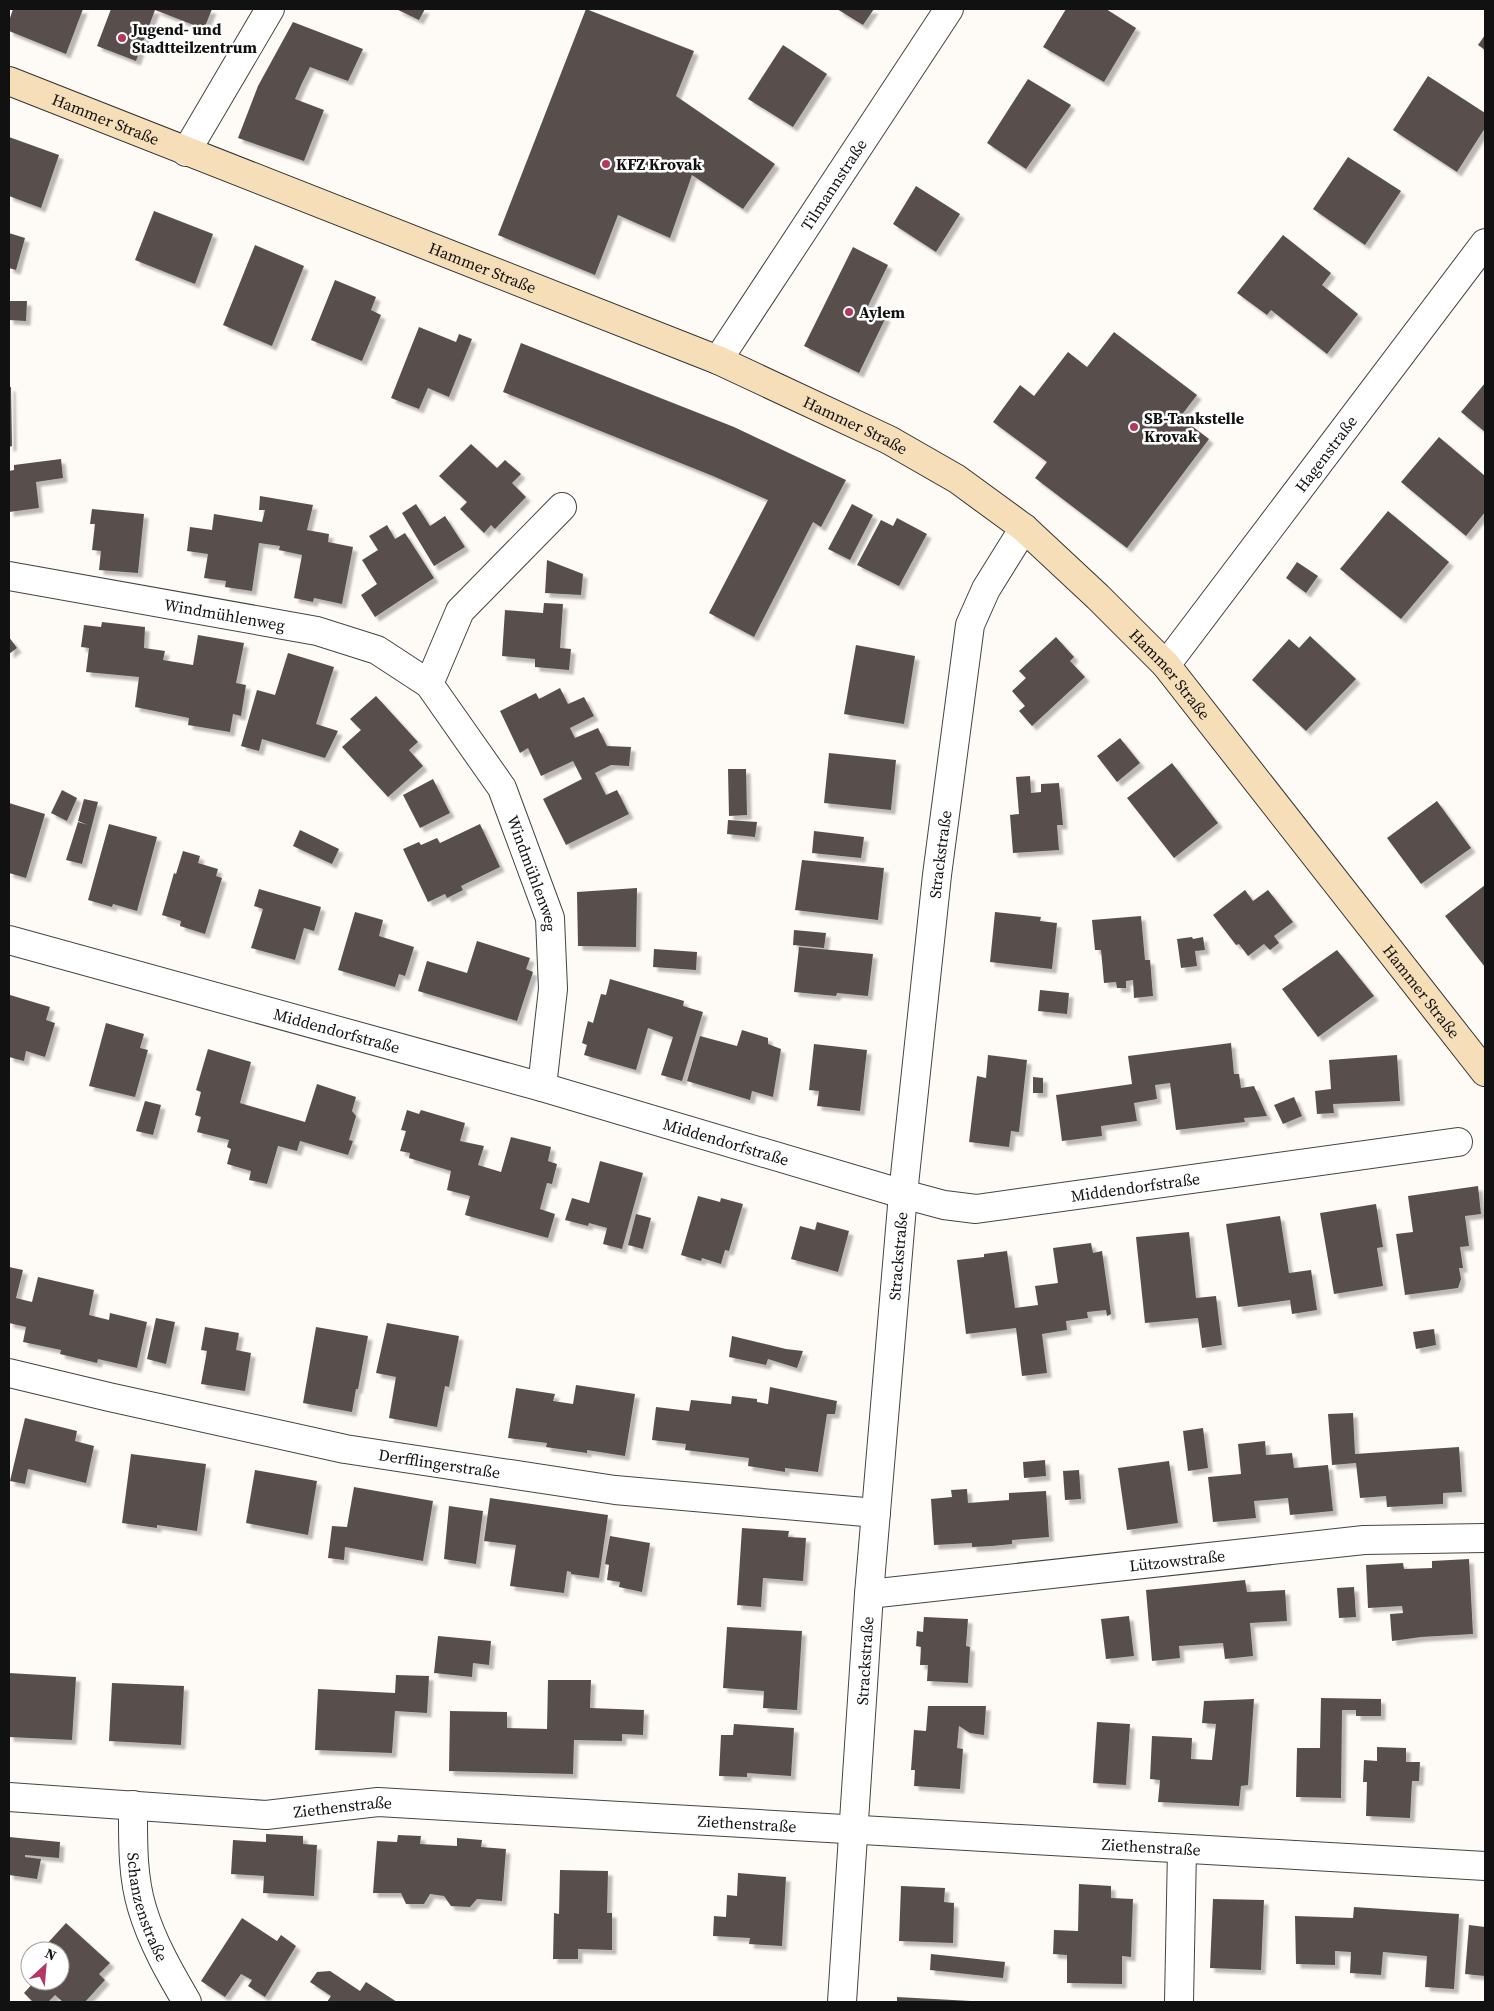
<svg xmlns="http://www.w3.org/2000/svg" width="1494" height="2011" font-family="'Source Serif 4',serif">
	<defs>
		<filter id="shadow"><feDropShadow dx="4.5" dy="4.5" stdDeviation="1" flood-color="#0004"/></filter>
	</defs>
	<rect width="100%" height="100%" fill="#fefaf6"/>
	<g fill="#594f4e" filter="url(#shadow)">
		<path d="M13 9H83L66 54 9 31V21Z"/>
		<path d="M111 9H212L204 29 155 10 136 61 97 46Z"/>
		<path d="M396 9H425L419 20Z"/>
		<path d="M586 9 694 51 676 96 775 164 743 209 692 175 670 238 618 215 595 275 498 235Z"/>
		<path d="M837 9H874L863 25Z"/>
		<path d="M1066 9H1106L1136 28 1104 82 1043 47Z"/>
		<path d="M293 22 363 49 348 81 310 67 302 83 295 99 324 110 304 161 238 138 258 86Z"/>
		<path d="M1485 35V50L1478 45Z"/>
		<path d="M783 45 827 74 793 127 748 99Z"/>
		<path d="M1428 76 1485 113V128L1457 172 1393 130Z"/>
		<path d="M1028 79 1071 105 1026 169 987 143Z"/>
		<path d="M9 137 59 155 41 208 9 196Z"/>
		<path d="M1348 157 1401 191 1365 245 1313 209Z"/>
		<path d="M916 186 960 214 936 252 893 224Z"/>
		<path d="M154 211 213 234 195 284 135 260Z"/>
		<path d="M9 233 25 238 16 270 9 268Z"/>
		<path d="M1283 235 1331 273 1322 285 1358 314 1327 354 1271 310 1267 315 1237 293Z"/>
		<path d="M255 245 304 266 272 346 223 325Z"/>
		<path d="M853 247 888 265 867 308 886 317 859 373 804 346Z"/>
		<path d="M335 280 376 297 371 310 381 315 362 361 311 340Z"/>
		<path d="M9 301H27L26 321 9 320Z"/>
		<path d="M419 327 456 342 459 334 472 339 449 397 428 388 419 409 391 398Z"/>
		<path d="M1114 332 1197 395 1180 417 1209 439 1127 548 1035 478 1047 462 993 422 1020 385 1034 396 1068 352 1087 367Z"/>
		<path d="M521 343 734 427 846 480 821 527 813 522 754 637 709 613 768 500 713 476 503 392Z"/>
		<path d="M1485 383V432L1461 412Z"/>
		<path d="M9 387H11L12 446 9 447Z"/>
		<path d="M1439 437 1485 476V512L1466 536 1401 482Z"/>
		<path d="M471 444 497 468 505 460 521 474 512 483 526 497 495 529 491 525 484 533 460 509 467 502 439 476Z"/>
		<path d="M61 459 63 478 36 482 39 508 9 512V471L14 470V465Z"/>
		<path d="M260 496 313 505 307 530 329 534 328 542 353 547 342 604 314 598 313 602 294 598 302 555 279 550 280 546 259 543 252 591 225 587 226 581 204 578 208 554 187 551 190 527 212 530 214 514 262 522 265 510H259Z"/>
		<path d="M416 504 430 526 445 516 465 547 434 566 402 513Z"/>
		<path d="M852 504 873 515 850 560 828 549Z"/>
		<path d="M92 509 144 514 138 573 99 570 101 551 92 550 95 524H90Z"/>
		<path d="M1388 511 1449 562 1401 619 1340 569Z"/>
		<path d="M897 518 927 534 899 586 857 565 881 520 893 526Z"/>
		<path d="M387 525 395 539 405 533 434 578 375 617 361 595 377 584 362 560 378 550 369 536Z"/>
		<path d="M547 560 583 574 581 595 545 593Z"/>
		<path d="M1297 562 1318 576 1306 593 1286 578Z"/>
		<path d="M544 603 563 604 560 648 571 649 569 670 535 667V659L502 656 505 610 543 613Z"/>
		<path d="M102 622 145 627 144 648 165 651 163 660 193 665 198 635 244 643 236 683 246 685 241 716 233 714 230 732 188 725 189 718 135 707 139 677 86 672 89 648 81 647 84 625 101 627Z"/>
		<path d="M1310 636 1356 679 1306 731 1252 680 1289 639 1299 648Z"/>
		<path d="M9 637 17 648 9 654Z"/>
		<path d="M1056 637 1074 657 1070 661 1085 677 1032 726 1019 711 1025 706 1012 691 1026 678 1019 671Z"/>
		<path d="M856 645 915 656 904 724 844 714Z"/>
		<path d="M288 653 334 667 316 724 338 731 325 758 262 739 259 751 241 746 257 690 275 695Z"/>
		<path d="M560 688 568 704 584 697 594 716 570 728 575 738 598 728 607 746 631 747 629 766 611 765 595 773 606 795 617 790 629 814 566 845 543 799 582 779 573 761 541 776 528 748 520 753 500 711 536 693 539 699Z"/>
		<path d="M376 696 418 742 409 750 423 766 388 797 342 747 361 730 350 719Z"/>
		<path d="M1120 738 1140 763 1117 782 1097 756Z"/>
		<path d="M829 753 896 760 891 810 824 803Z"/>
		<path d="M1172 763 1218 823 1174 858 1127 798Z"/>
		<path d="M728 769H746L747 815 729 816Z"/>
		<path d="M1030 776 1031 793 1041 792V784L1059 783 1063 825H1057L1059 850 1013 853 1010 815 1019 814 1016 777Z"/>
		<path d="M433 779 450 813 420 828 403 795Z"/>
		<path d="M62 790 77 798 67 821 51 813Z"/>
		<path d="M84 799 98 802 82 864 66 860 78 822 88 825 78 821Z"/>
		<path d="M1437 801 1471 848 1421 884 1387 838Z"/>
		<path d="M9 803 45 814 26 878 9 873Z"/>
		<path d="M728 820 757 822 755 837 727 834Z"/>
		<path d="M109 824 157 837 137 911 113 904 112 907 88 900Z"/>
		<path d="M480 824 500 867 461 886 463 890 447 898 445 894 428 902 403 849 419 842 421 845 437 838 440 843Z"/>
		<path d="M300 830 339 849 332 864 293 846Z"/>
		<path d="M814 831 864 837 861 858 812 853Z"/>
		<path d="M183 851 200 856 198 863 218 869 216 876 222 878 205 934 180 926 181 921 162 915 174 873 176 874Z"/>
		<path d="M802 860 884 868 878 920 795 910Z"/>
		<path d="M1485 885V967L1445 916Z"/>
		<path d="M637 888 636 947 578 946 577 892Z"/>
		<path d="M259 889 321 907 314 931 304 928 295 960 251 948 263 909 254 906Z"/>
		<path d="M1245 890 1253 901 1268 890 1293 922 1274 936 1279 943 1270 950 1264 944 1248 956 1239 944 1236 945 1213 915Z"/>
		<path d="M355 912 383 920 379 936 414 947 405 976 399 974 395 987 338 970Z"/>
		<path d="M995 912 1041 917 1040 921 1057 923 1052 969 990 962Z"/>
		<path d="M1141 916 1145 960H1150L1153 996 1134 998 1133 980 1126 981V988H1117L1116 982 1104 983 1101 950H1095L1092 920Z"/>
		<path d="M794 930 826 933 824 948 793 945Z"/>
		<path d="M1192 937 1193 939 1203 937 1205 950 1195 951 1197 966 1181 968 1177 939Z"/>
		<path d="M477 941 530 958 526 969 533 972 517 1021 418 991 427 961 467 973Z"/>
		<path d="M799 947 873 954 868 996 837 993 836 996 794 992Z"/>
		<path d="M654 949 697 952 696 970 653 967Z"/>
		<path d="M1337 950 1374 996 1318 1037 1282 989Z"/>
		<path d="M610 979 684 1001 683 1006 703 1012 682 1081 661 1075 673 1037 648 1028 636 1070 584 1055 587 1045 582 1043 588 1021 593 1023 601 994 606 995Z"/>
		<path d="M1040 990 1069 993 1067 1014 1038 1011Z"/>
		<path d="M10 995 50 1007 46 1020 55 1023 45 1057 26 1051 24 1061 9 1057V1001Z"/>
		<path d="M106 1023 144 1034 140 1048 148 1050 135 1097 89 1086Z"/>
		<path d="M742 1030 768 1038V1044L781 1049 773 1097 752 1091 750 1100 687 1081 700 1036 737 1046Z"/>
		<path d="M1231 1043 1234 1074H1239L1241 1088 1254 1086 1267 1116 1244 1118 1245 1122 1176 1130 1170 1083 1155 1085 1157 1099 1134 1103 1137 1121 1101 1126 1102 1136 1062 1141 1056 1095 1132 1084 1128 1056Z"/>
		<path d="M814 1044 867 1050 860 1111 817 1106 819 1091 809 1090Z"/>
		<path d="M208 1049 251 1062 240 1103 305 1122 317 1084 356 1097 352 1111 356 1116 349 1140 353 1141 348 1155 300 1141 297 1151 278 1146 267 1184 249 1180 251 1171 227 1164 231 1149 227 1147 229 1140 197 1132 201 1117 195 1115 201 1092 196 1090Z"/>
		<path d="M988 1055 1027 1060 1019 1132 1011 1131 1009 1147 969 1142 977 1076 986 1078Z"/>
		<path d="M1397 1055 1400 1101 1333 1104 1334 1113 1317 1114 1315 1091 1331 1089 1329 1060Z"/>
		<path d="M1033 1077 1043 1078V1093H1033Z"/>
		<path d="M1294 1097 1302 1116 1283 1124 1274 1105Z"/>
		<path d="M145 1101 161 1105 153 1135 136 1131Z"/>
		<path d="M407 1110 419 1114 421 1110 465 1123 460 1141 484 1146 478 1165 501 1172 511 1137 551 1147 548 1161 557 1164 552 1184 547 1183 540 1209 555 1214 548 1238 465 1215 470 1196 447 1190 451 1171 409 1158 410 1153 400 1151 406 1131 401 1130Z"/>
		<path d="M600 1161 643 1173 622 1249 603 1244 607 1228 589 1223 588 1226 565 1220 572 1198 589 1203Z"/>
		<path d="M1478 1186 1481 1214 1465 1216 1469 1246 1460 1247 1463 1268H1459L1461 1279 1458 1288 1405 1295 1396 1234 1413 1232 1408 1196Z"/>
		<path d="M698 1196 720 1202 721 1198 743 1204 729 1251 725 1250 721 1264 702 1258 701 1261 681 1255Z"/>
		<path d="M1376 1204 1383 1247 1377 1248 1383 1286 1334 1294 1320 1213Z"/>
		<path d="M636 1214 651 1218 643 1249 628 1245Z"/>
		<path d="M1280 1216 1289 1273 1311 1270 1317 1310 1292 1314 1290 1300 1238 1307 1226 1224Z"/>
		<path d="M817 1222 849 1231 838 1272 791 1259 800 1226 815 1230Z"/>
		<path d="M1189 1232 1196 1298 1216 1296 1222 1345 1202 1348 1198 1318 1145 1323 1136 1237Z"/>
		<path d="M1091 1243 1093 1253 1102 1251 1111 1314 1107 1316 1106 1310 1087 1312 1088 1318 1066 1321 1067 1330 1042 1334 1047 1373 1022 1376 1016 1328 966 1334 957 1260 984 1257V1254L1007 1251 1015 1308 1038 1305 1035 1286 1058 1283 1053 1248Z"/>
		<path d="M9 1267 23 1270 16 1298 32 1302 38 1277 94 1290 89 1315 109 1320 110 1313 147 1322 137 1368 98 1359 97 1363 60 1354 61 1350 23 1342 26 1327 9 1323Z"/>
		<path d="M156 1318 175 1322 166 1364 147 1359Z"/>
		<path d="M387 1323 459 1336 449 1387 445 1386 437 1427 389 1418 396 1377 376 1373Z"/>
		<path d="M205 1327 239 1333 236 1350 251 1353 245 1391 201 1384 207 1351 201 1350Z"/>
		<path d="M316 1327 368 1336 358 1389H356L352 1412 303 1403Z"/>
		<path d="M1434 1329 1436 1345 1416 1349 1413 1332Z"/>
		<path d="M732 1336 786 1349 803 1351 797 1368 768 1359 766 1365 729 1357Z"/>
		<path d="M576 1385 635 1394 625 1456 587 1450V1453L546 1447 547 1443 508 1438 516 1388 555 1394 553 1401 573 1404Z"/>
		<path d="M770 1387 837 1401 835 1414H827L818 1472 785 1468V1472L748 1466 749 1458 685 1450 686 1444 652 1440 656 1407 689 1411 691 1400 731 1404 732 1396 757 1399V1402L768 1404Z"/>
		<path d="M1353 1413 1355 1454 1459 1447 1462 1492 1443 1493V1504L1387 1507 1386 1496 1360 1498 1356 1463 1332 1465 1328 1414Z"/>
		<path d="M25 1418 77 1431 75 1441 94 1446 86 1483 28 1469 25 1484 10 1481Z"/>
		<path d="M1203 1428 1208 1468 1188 1471 1183 1431Z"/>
		<path d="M1265 1441 1266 1455 1292 1453 1294 1468 1328 1465 1333 1511 1290 1515 1288 1498 1254 1501 1256 1518 1213 1522 1208 1477 1241 1474 1238 1444Z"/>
		<path d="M131 1454 206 1464 197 1531 157 1525V1528L122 1523Z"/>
		<path d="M1045 1460 1046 1476 1024 1478 1023 1462Z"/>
		<path d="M1169 1461 1178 1523 1127 1530 1118 1468Z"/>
		<path d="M255 1470 317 1481 308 1535 246 1523Z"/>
		<path d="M1079 1470 1081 1499 1065 1500 1063 1471Z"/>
		<path d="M354 1487 433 1501 423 1561 345 1547 344 1560 328 1558 332 1526 347 1527Z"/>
		<path d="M967 1489 968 1503 1009 1500V1493L1046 1491 1049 1537 1012 1540V1544L992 1546 972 1547V1543L934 1545 931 1499 952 1497 951 1490Z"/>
		<path d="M490 1498 608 1515 599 1578 571 1574V1572L567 1571 564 1593 510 1586 516 1545 484 1541Z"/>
		<path d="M449 1506 483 1511 476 1564 444 1559Z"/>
		<path d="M742 1528 789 1531 788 1537 806 1538 803 1581 763 1578 761 1607 737 1605Z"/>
		<path d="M610 1536 650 1543 642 1592 619 1587 620 1582 607 1580 609 1565 605 1564Z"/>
		<path d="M1469 1559 1473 1634 1421 1637 1392 1641 1390 1614 1403 1613 1402 1606 1368 1608 1366 1565 1403 1563 1404 1569 1432 1568V1561Z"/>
		<path d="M1245 1580 1247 1592 1285 1590 1287 1621 1250 1623 1253 1656 1225 1659 1223 1643 1179 1646 1180 1658 1152 1661 1146 1590Z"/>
		<path d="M1354 1587 1356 1617 1339 1618 1337 1588Z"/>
		<path d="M1129 1616 1134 1656 1106 1659 1101 1619Z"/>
		<path d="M924 1617 968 1619 966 1646 970 1647 968 1683 927 1681 928 1665H920L921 1647 916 1646 917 1631 923 1632Z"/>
		<path d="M727 1627 802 1631 797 1710 763 1708 764 1691 723 1688Z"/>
		<path d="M438 1636 491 1641 489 1665 473 1663 472 1677 434 1673Z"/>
		<path d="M9 1673 76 1677 72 1740 9 1737Z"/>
		<path d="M396 1675 429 1676 427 1713 395 1711 392 1753 315 1750 318 1689 395 1693Z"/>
		<path d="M548 1680H591L590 1708 644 1710 643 1735 622 1734V1741L574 1740 573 1774 449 1771 450 1711 507 1712V1728L547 1729Z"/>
		<path d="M112 1683 184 1686 181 1745 109 1741Z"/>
		<path d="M1321 1698 1381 1699V1716H1356V1710H1342L1341 1798 1296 1797 1297 1748H1320Z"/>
		<path d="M1254 1699 1248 1785 1241 1786 1239 1806 1158 1802 1160 1780 1150 1779 1152 1736 1192 1738 1191 1759 1212 1760 1216 1724 1202 1723 1204 1701Z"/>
		<path d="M928 1706H986L984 1735 970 1733 959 1726 957 1748 963 1749 960 1789 914 1786 915 1770H911L914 1730 926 1731Z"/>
		<path d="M1097 1722 1130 1724 1126 1785 1093 1783Z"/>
		<path d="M734 1724 794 1728 791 1776 747 1773V1777L719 1776 721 1735H733Z"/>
		<path d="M1377 1747 1406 1748V1762H1420L1419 1781H1412L1410 1818 1366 1816 1367 1782H1363L1364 1760 1377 1761Z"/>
		<path d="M266 1834 303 1836V1844L317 1845 314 1896 263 1893 264 1876 231 1874 233 1840 266 1842Z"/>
		<path d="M398 1835 421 1836 420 1844 457 1846V1838L482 1840 481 1847 506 1849 502 1901 477 1899 470 1907 451 1906 444 1896 430 1894 424 1904H406L401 1893H373L377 1841 397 1842Z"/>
		<path d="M9 1837 60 1842 59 1858 25 1855V1857L41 1859 37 1879 9 1875Z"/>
		<path d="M560 1870 608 1871 607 1913H612V1950L578 1949V1959H553L554 1913 559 1914Z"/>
		<path d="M738 1873 786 1877 782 1946 749 1944 750 1938 713 1936 714 1916 726 1917 727 1895 737 1896Z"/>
		<path d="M1079 1884 1111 1886V1898L1133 1899 1131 1957 1122 1956V1984L1067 1983V1955L1053 1954 1054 1930 1078 1931Z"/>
		<path d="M901 1886 945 1888 944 1902 954 1903 953 1943 899 1941Z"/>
		<path d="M1213 1899 1264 1900 1261 1970 1210 1968Z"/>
		<path d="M1354 1907 1459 1914 1454 1989 1425 1987 1427 1956 1383 1952 1381 1975 1350 1973 1351 1952 1335 1951V1965L1296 1964 1295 1916 1353 1918Z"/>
		<path d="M242 1918 277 1941 281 1935 296 1946 265 1997 248 1986 252 1980 241 1974 225 1997 201 1981Z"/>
		<path d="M66 1923 110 1963 99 1974 105 1980 85 2002H63L55 1995 48 2002H33L24 1993 35 1981H60V1951H50L45 1946Z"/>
		<path d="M1469 1925 1485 1927V1976L1465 1974Z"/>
		<path d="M931 1954 1005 1962 1003 1978 930 1970Z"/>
		<path d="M330 1971 360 1991 366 1982 397 2002H327L331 1996 310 1982 317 1972Z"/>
		<path d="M897 1997 971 2001 970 2002H897Z"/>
	</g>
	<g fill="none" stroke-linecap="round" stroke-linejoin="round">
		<g stroke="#444" stroke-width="30">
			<g id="street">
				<path d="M186 152 270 9"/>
				<path id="s1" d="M718 360 949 9"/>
				<path id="s2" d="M9 576 317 631 377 650 429 684 502 788 550 918 553 989 542 1087"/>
				<path id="s3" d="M1166 665 1485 243"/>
				<path d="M429 684 460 611 562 507"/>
				<path id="s4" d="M9 940 542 1087 903 1194 944 1205 976 1209 1458 1142"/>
				<path id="s5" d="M9 1373 109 1397 345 1449 615 1490 876 1513"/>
				<path id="s6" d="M869 1594 1364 1540 1485 1538"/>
				<path id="s7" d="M9 1797 266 1815 378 1802 1485 1866"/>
				<path id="s8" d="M133 1805C133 1839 132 1875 142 1908 152 1942 170 1973 187 2002"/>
				<path id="s9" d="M842 2002 869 1594 903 1194 937 875 970 625 986 589 1024 528"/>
				<path d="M1179 2002 1182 1849"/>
			</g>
		</g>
		<g stroke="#333" stroke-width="30">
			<g id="secondary">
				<path id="s10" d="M9 81 718 360 889 440 957 479 1024 528 1098 597 1166 665 1485 1072"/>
			</g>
		</g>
		<use href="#street" stroke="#fff" stroke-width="28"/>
		<use href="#secondary" stroke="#f6deb8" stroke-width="28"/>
	</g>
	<g fill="#b3375f" stroke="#fff" stroke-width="2">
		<circle cx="122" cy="38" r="5"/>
		<circle cx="606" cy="164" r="5"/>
		<circle cx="849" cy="312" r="5"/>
		<circle cx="1134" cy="427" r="5"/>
	</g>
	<g text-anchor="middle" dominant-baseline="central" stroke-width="5" stroke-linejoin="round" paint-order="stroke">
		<g font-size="16" font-weight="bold" fill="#111" stroke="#fff" text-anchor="start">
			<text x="132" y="29">Jugend- und<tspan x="132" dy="18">Stadtteilzentrum</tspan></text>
			<text x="616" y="164">KFZ Krovak</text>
			<text x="859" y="312">Aylem</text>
			<text x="1144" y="418">SB-Tankstelle<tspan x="1144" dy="18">Krovak</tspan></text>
		</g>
		<g font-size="16" fill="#111" stroke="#fff">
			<text stroke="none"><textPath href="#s10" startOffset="104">Hammer Straße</textPath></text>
			<text stroke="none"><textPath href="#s1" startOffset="210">Tilmannstraße</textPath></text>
			<text stroke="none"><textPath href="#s10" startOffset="509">Hammer Straße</textPath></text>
			<text stroke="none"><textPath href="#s10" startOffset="914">Hammer Straße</textPath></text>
			<text stroke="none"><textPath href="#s3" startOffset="265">Hagenstraße</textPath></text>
			<text stroke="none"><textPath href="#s2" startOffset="219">Windmühlenweg</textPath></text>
			<text stroke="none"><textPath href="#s10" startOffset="1319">Hammer Straße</textPath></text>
			<text stroke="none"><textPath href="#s9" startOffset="1152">Strackstraße</textPath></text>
			<text stroke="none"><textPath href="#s2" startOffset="656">Windmühlenweg</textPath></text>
			<text stroke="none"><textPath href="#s10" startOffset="1724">Hammer Straße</textPath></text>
			<text stroke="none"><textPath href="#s4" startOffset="340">Middendorfstraße</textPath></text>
			<text stroke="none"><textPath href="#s4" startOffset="745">Middendorfstraße</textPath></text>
			<text stroke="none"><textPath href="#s4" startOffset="1165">Middendorfstraße</textPath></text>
			<text stroke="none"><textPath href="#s9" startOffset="748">Strackstraße</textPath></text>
			<text stroke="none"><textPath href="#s5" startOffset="440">Derfflingerstraße</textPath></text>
			<text stroke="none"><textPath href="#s6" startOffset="310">Lützowstraße</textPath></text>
			<text stroke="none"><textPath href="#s9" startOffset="342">Strackstraße</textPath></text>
			<text stroke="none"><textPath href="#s7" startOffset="335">Ziethenstraße</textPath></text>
			<text stroke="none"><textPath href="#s7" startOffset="740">Ziethenstraße</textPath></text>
			<text stroke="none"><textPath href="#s7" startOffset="1145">Ziethenstraße</textPath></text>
			<text stroke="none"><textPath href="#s8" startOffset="104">Schanzenstraße</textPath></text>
		</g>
	</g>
	<rect width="1494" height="2011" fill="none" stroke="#111111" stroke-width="20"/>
	<g transform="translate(45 1966) rotate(26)"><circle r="24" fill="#ffffff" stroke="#a0a0a0"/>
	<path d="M0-4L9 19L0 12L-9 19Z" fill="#b3375f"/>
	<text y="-8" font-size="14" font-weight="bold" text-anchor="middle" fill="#111111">N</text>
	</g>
</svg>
